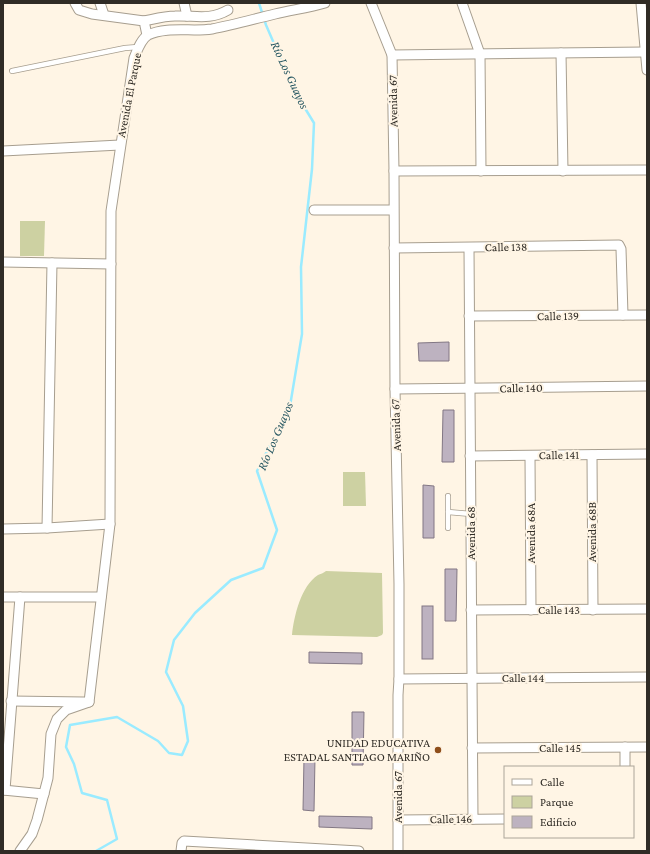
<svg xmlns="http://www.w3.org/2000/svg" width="650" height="854" font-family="'Crimson Pro',serif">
	<rect width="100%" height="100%" fill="#fff5e5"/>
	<g fill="#cdd1a2">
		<path d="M20 221H45L44 256H20Z"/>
		<path d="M343 472H365L366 506H343Z"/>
		<path d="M326 571 382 573 383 633 382 635 377 637 292 635C294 616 301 586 318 575 320 574 324 573 326 571Z"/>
	</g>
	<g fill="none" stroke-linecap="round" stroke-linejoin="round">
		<path stroke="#9aebff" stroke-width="2.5" d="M96 851 117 839 107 800 82 793 74 764 66 747 70 725 117 717 158 741 169 753 182 755 188 741 183 706 166 672 174 640 195 613 231 580 263 568 277 530 257 471 290 406 302 334 301 267 312 169 314 123 295 92 266 25 259 3"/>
	</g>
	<g fill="#bdb2c0" stroke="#827784">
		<path d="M449 342V361H419L418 343Z"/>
		<path d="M443 410H454V462H442Z"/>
		<path d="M423 485 434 486V538H423Z"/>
		<path d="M445 569H457L456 621H445Z"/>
		<rect x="422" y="606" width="11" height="53"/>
		<path d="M309 652 362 653V664L309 663Z"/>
		<path d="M352 712H364L363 765H352Z"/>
		<path d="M304 758H315L314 811 303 810Z"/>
		<path d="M319 816 372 817V829L319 827Z"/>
	</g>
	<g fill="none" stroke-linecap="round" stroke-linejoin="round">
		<g stroke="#a79e8f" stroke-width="6">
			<g id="service">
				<path d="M12 71 125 48 138 47"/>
				<path d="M448 496V528"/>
				<path d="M448 512 471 514"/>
			</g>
		</g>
		<g stroke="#a79e8f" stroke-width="11">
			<g id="minor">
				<path d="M75 3 79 10 92 14 144 21 147 35"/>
				<path d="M100 3 104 15"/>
				<path d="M184 3 187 16"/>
				<path d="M371 3 392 55 394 171 395 389 399 584V679L398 695V851"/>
				<path d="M462 3 480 54 481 171"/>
				<path d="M641 3 647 70"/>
				<path d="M144 21C154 19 165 16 175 16 194 15 209 21 228 10"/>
				<path d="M561 53 563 171"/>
				<path d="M392 55 645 52"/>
				<path d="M3 151 120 145"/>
				<path d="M394 171 647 170"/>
				<path d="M314 210H393"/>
				<path d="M394 248 619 245 621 249 623 315"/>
				<path d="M469 248 473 819"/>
				<path d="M3 262 111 264"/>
				<path d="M469 316 647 315"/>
				<path d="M395 389 647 386"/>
				<path d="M592 455 593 610"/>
				<path d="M470 456 647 454"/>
				<path d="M530 456 531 610"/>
				<path d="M47 528 52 263"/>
				<path d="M3 529 47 528 110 524"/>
				<path d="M3 597H101"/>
				<path d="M471 610 647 609"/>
				<path d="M399 679 647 677"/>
				<path d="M11 701 84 702"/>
				<path d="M89 702 110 524 111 211 134 58C137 51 141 39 148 35 167 26 192 32 212 29 233 25 254 19 275 14 291 10 308 8 325 3"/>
				<path d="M472 748 647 747"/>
				<path d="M625 767V747"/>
				<path d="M3 790 44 794"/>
				<path d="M5 790 20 597"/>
				<path d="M398 820 505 819"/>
				<path d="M20 851 32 834 37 820 48 778 51 734 57 719 66 710 89 702"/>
				<path d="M181 851 182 843 184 841 359 851"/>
			</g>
		</g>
		<use href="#service" stroke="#fff" stroke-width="4.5"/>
		<use href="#minor" stroke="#fff" stroke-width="9"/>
	</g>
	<circle fill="#8f4e1b" stroke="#fff5e5" stroke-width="1.5" cx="438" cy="750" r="4"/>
	<g text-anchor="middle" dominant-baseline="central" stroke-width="4" stroke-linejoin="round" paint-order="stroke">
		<g font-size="12" fill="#302c26" stroke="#fff5e5">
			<text transform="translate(129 95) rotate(-79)">Avenida El Parque</text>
			<text transform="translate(393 101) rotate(-91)">Avenida 67</text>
			<text transform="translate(506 247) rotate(-1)">Calle 138</text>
			<text transform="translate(558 316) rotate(-1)">Calle 139</text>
			<text transform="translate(521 388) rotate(-1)">Calle 140</text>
			<text transform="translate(396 425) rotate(-92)">Avenida 67</text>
			<text transform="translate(559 455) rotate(-1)">Calle 141</text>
			<text transform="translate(592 532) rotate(-90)">Avenida 68B</text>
			<text transform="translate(471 533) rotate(-90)">Avenida 68</text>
			<text transform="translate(531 533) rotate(-90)">Avenida 68A</text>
			<text x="559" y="610">Calle 143</text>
			<text x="523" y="678">Calle 144</text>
			<text x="560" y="748">Calle 145</text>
			<text transform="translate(398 797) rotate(-90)">Avenida 67</text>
			<text transform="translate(451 819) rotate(-1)">Calle 146</text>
		</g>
		<g font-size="12" fill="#302c26" stroke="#fff5e5" text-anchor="end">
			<text x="430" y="743">UNIDAD EDUCATIVA<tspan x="430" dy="14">ESTADAL SANTIAGO MARIÑO</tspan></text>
		</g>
		<g font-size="13" font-style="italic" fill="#2b5a64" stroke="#fff5e5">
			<text transform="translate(290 75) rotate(65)">Río Los Guayos</text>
			<text transform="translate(275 436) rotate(-67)">Río Los Guayos</text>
		</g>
	</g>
	<rect width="650" height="854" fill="none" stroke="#302c26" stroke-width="8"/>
	<rect x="504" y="766" width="130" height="72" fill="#fff5e5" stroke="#aca599"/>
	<rect x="512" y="779" width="20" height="6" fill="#ffffff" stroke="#aca599"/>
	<text x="540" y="786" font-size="12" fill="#302c26">Calle</text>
	<rect x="512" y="796" width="20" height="12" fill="#cdd1a2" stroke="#aca599"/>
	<text x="540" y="806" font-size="12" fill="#302c26">Parque</text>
	<rect x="512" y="816" width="20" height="12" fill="#bdb2c0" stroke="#aca599"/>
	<text x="540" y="826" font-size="12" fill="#302c26">Edificio</text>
</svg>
